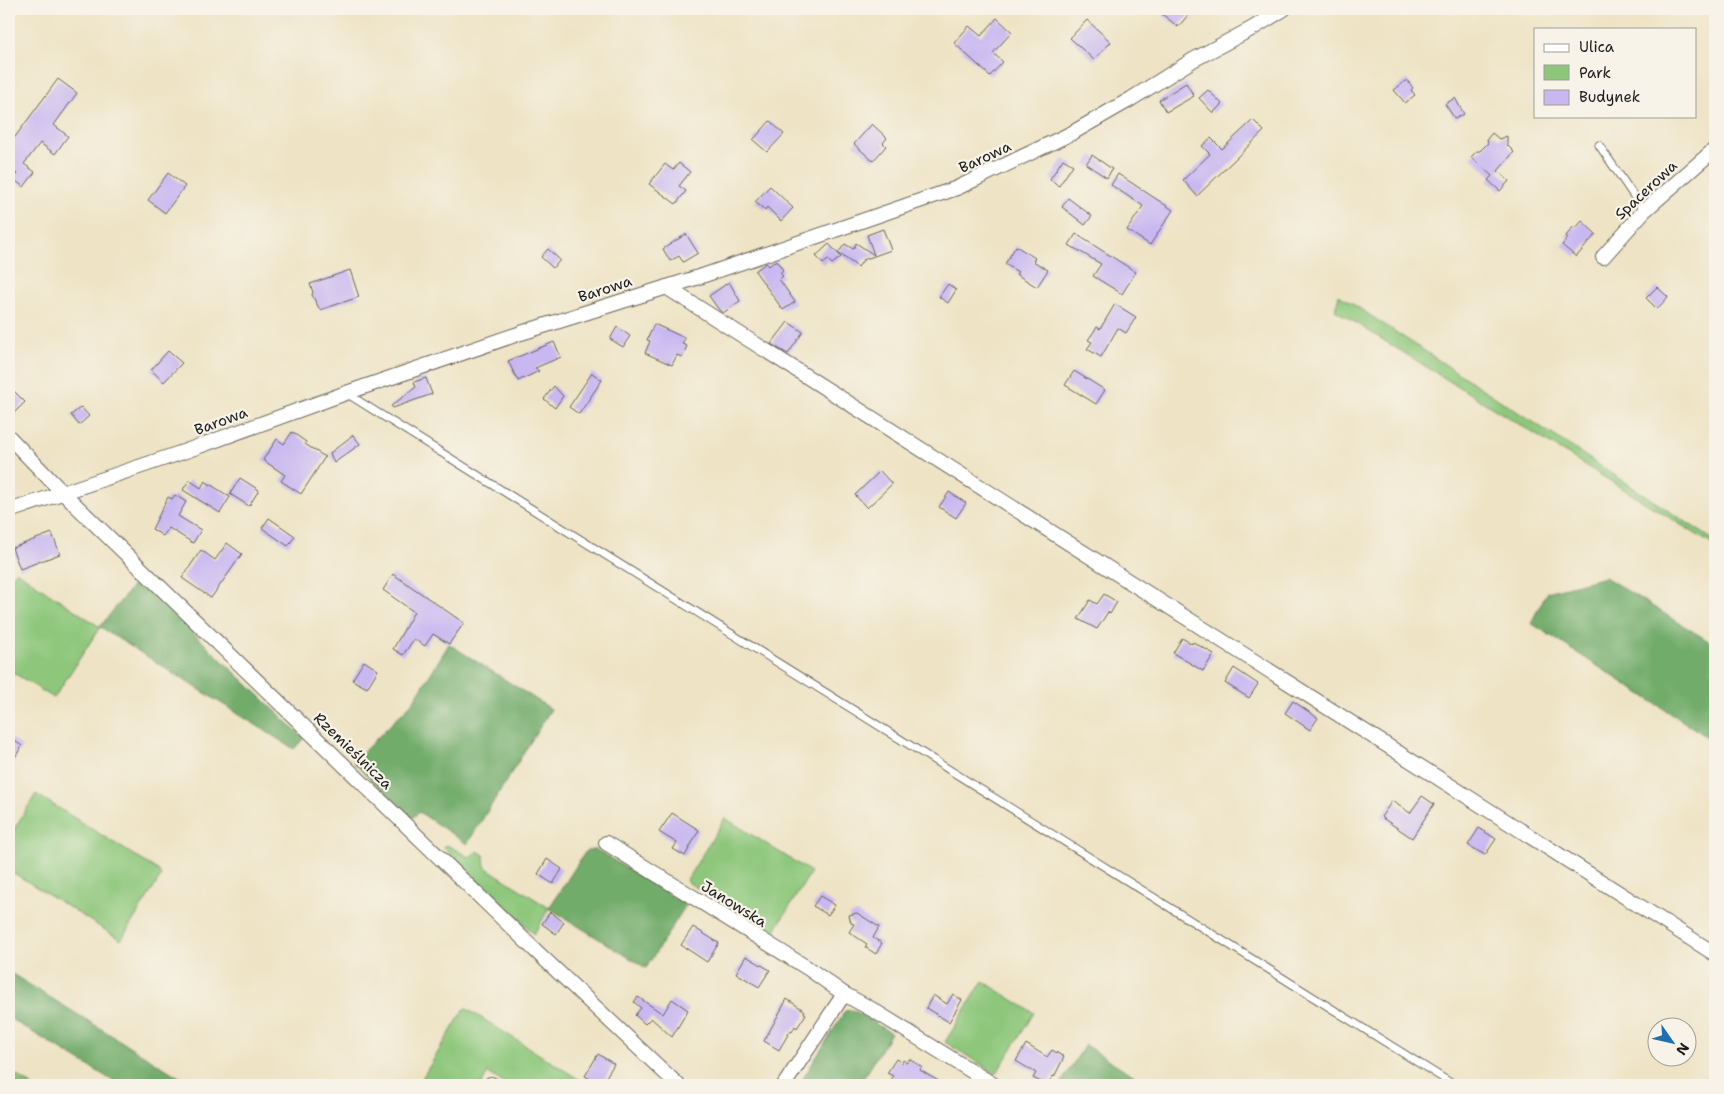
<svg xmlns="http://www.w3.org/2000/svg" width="1724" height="1094" font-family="'Shantell Sans',sans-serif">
	<rect width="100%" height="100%" fill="#f7f3e8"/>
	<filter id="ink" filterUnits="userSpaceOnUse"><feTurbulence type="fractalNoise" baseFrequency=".02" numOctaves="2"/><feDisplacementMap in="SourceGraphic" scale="10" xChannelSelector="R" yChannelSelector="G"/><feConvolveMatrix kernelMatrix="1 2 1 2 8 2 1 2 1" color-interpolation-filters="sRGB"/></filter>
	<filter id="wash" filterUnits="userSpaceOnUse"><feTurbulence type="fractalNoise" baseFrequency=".0096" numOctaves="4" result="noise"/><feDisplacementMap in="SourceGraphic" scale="20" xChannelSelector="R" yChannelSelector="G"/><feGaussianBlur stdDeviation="1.12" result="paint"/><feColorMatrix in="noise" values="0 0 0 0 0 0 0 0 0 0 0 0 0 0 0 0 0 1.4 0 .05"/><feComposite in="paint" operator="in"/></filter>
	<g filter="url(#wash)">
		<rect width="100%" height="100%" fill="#eee3c5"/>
		<g fill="#8ec77b" stroke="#55724c">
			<path d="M1339 295 1715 541V546L1335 310Z"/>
			<path d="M16 571 100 627 54 698 9 670V582Z"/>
			<path d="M36 794 159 871 161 876 121 940 9 870V837Z"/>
			<path d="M725 818 811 872 772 935 686 881Z"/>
			<path d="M447 845 469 857 478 851 484 855 485 867 549 908 534 934 443 847Z"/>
			<path d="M983 981 1034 1013 996 1074 945 1042Z"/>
			<path d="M465 1008 475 1014 588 1085H507L488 1073 481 1085H418Z"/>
			<path d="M9 1071 32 1085H9Z"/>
		</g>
		<g fill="#72ac6b" stroke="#476444">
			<path d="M1605 577 1715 645V742L1531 623 1547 592Z"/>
			<path d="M137 580 304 738 294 749 100 627Z"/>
			<path d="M449 644 551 709 467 844 419 812 412 818 353 762 413 702Z"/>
			<path d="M595 849 686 905 646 968 549 908 586 851Z"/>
			<path d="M9 972 192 1085H120L9 1018Z"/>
			<path d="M853 1010 891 1033 859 1085H799L845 1011Z"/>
			<path d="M1085 1045 1136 1077 1130 1085H1060Z"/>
		</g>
		<g id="blocks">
			<g fill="#c8b7f1">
				<path d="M1156 9H1184L1189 14 1178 27Z"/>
				<path d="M997 18 1012 32 993 53 1003 62 990 76 954 43 969 26 981 36Z"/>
				<path d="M1087 20 1111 42 1094 60 1070 38Z"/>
				<path d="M58 79 77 93 54 125 68 136 55 154 40 143 24 164 35 172 24 187 13 179 17 174 9 168V145Z"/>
				<path d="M1407 80 1413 88 1411 90 1415 95 1405 103 1394 90Z"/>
				<path d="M1186 83 1194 96 1166 112 1159 100Z"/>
				<path d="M1208 90 1222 104 1213 113 1199 98Z"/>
				<path d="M1455 98 1464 114 1455 119 1445 104Z"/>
				<path d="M1253 120 1264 131 1197 196 1183 180 1210 154 1202 146 1211 138 1222 149Z"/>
				<path d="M770 121 784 134 767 152 753 140Z"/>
				<path d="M872 124 887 138 883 143 886 146 873 161 854 144Z"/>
				<path d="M1492 133 1499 139 1507 136V145L1514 152 1498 171 1509 181 1500 191 1488 180 1492 176 1471 157 1477 151H1480L1488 143 1487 139Z"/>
				<path d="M1092 155 1112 169 1107 178 1086 164Z"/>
				<path d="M1063 159 1073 165 1059 186 1050 179Z"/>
				<path d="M679 163 690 172 679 186 686 191 676 204 649 184 665 164 673 170Z"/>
				<path d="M168 173 185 186 165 213 148 200Z"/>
				<path d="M1118 174 1173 210 1150 245 1127 230 1143 206 1111 185Z"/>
				<path d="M770 186 793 208 781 221 767 207 765 210 755 202Z"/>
				<path d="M1068 198 1092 216 1085 225 1062 207Z"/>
				<path d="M1582 221 1596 234 1576 257 1562 245 1568 238 1566 236 1574 226 1576 228Z"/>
				<path d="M883 229 891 250 863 260 858 267 838 253 845 244 853 249 856 243 874 255 867 235Z"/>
				<path d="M686 234 698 253 683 262 679 256 670 261 663 249Z"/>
				<path d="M1076 234 1136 272 1122 294 1093 276 1101 264 1069 245Z"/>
				<path d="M829 244 841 257 832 264 828 260 823 264 816 256Z"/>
				<path d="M1016 246 1035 258 1033 261 1048 270 1037 287 1016 274 1018 272 1005 264Z"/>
				<path d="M548 249 560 260 553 268 541 257Z"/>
				<path d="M776 260 783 270 780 273 783 276 779 279 795 302 783 310 755 271 766 263 769 266Z"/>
				<path d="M350 270 359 297 320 310 312 295 313 292 310 284Z"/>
				<path d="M729 282 740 301 723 313 719 310 709 296Z"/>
				<path d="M948 284 956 290 948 303 939 297Z"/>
				<path d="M1657 287 1668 297 1657 309 1646 298Z"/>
				<path d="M1115 304 1136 317 1126 333 1118 328 1101 357 1087 349 1092 342 1088 340 1097 327 1100 329Z"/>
				<path d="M788 322 803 332 788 354 771 344Z"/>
				<path d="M654 324 685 338 682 344 687 346 682 357 677 355 672 365 645 353 650 341 647 340Z"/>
				<path d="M617 327 630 336 623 347 610 339Z"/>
				<path d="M554 342 561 357 535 368 539 371 518 381 508 361Z"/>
				<path d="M168 351 182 363 164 382 151 370Z"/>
				<path d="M1074 371 1105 390 1096 404 1065 385Z"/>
				<path d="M592 373 602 380 579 414 569 407Z"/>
				<path d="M426 378 432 394 393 408 391 406 416 387 414 382Z"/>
				<path d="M9 386 25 402 9 418Z"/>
				<path d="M554 386 563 396 555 408 544 399Z"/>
				<path d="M81 407 89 416 79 425 71 415Z"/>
				<path d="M292 432 306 442 305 444 325 457 301 494 281 481 285 475 263 460 277 439 284 444Z"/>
				<path d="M353 435 360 444 334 463 330 453Z"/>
				<path d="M880 471 892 484 867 508 855 495Z"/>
				<path d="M240 478 259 490 249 506 230 494Z"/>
				<path d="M189 480 201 488 205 481 230 497 220 513 183 490Z"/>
				<path d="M949 492 966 503 956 518 939 507Z"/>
				<path d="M175 495 186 502 178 516 201 530 193 543 169 528 163 536 152 529 168 497 172 499Z"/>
				<path d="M269 518 295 536 288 546 262 528Z"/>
				<path d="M52 533 60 554 20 569 12 548Z"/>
				<path d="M227 543 242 554 211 598 182 578 201 550 215 560Z"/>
				<path d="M393 574 464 623 449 644 433 634 425 646 414 639 403 655 393 649 414 612 383 590Z"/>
				<path d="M1104 594 1117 602 1110 614 1108 612 1097 629 1078 619 1090 600 1097 604Z"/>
				<path d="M1182 638 1192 644 1193 642 1214 654 1203 671 1173 653Z"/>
				<path d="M364 661 378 670 367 688 352 680Z"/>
				<path d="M1234 668 1258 684 1249 698 1225 683Z"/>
				<path d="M1293 701 1318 718 1310 730 1285 713Z"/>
				<path d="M9 737 22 746 9 767Z"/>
				<path d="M1422 796 1434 804 1412 838 1381 817 1392 801 1410 813Z"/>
				<path d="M672 813 699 830 685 856 673 849 677 843 659 832Z"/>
				<path d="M1479 828 1496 839 1485 855 1468 845Z"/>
				<path d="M547 859 562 869 553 884 538 874Z"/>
				<path d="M820 896 835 905 828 915 813 906Z"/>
				<path d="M550 912 564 922 556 934 542 924Z"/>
				<path d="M857 913 879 927 873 938 882 943 876 954 865 947 867 944 849 932 854 924 851 923 849 915Z"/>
				<path d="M693 927 719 943 707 962 681 945Z"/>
				<path d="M746 956 770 970 759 987 736 973Z"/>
				<path d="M953 994 962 1000 949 1022 926 1008 933 995 947 1004Z"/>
				<path d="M638 997 663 1014 672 999 688 1010 672 1037 651 1018 645 1024 635 1015 641 1008 634 1002Z"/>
				<path d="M787 999 805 1011 804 1013 806 1014 797 1028 795 1026 792 1032 790 1031 779 1050 764 1041Z"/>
				<path d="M1026 1044 1047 1057 1052 1050 1064 1057 1054 1077 1053 1076 1047 1085 1033 1078 1036 1073 1016 1061Z"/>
				<path d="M598 1054 614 1064 601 1085 585 1076Z"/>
				<path d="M896 1059 902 1063 903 1060 907 1063 909 1059 922 1067 920 1070 945 1085H897L891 1081 893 1076 887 1073Z"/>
			</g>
		</g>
	</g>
	<g filter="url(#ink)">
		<use href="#blocks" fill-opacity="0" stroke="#666257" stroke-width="1"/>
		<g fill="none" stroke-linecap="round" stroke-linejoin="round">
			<g stroke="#666257" stroke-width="9">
				<g id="lane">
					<path d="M1599 145 1644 211"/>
					<path d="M346 393 1454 1085"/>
				</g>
			</g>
			<g stroke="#666257" stroke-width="16">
				<g id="street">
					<path d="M1603 257 1644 211 1715 149"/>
					<path d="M666 287 1715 954"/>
					<path d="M9 437 63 493 538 953 678 1085"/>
					<path d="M9 511 183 452 346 393 521 333 702 276 957 188 1072 133 1131 99 1193 60 1253 28 1284 9"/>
					<path d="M606 843 809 969 844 994 873 1010 994 1085"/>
					<path d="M491 1084 492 1085"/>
					<path d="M784 1085 844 994"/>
				</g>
			</g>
			<use href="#lane" stroke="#fff" stroke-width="7"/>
			<use href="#street" stroke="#fff" stroke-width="14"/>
		</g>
	</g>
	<g text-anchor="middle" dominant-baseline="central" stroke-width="4.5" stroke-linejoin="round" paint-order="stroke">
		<g font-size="15" fill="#1c1c1c" stroke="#f7f3e8">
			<text transform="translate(985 157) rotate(-25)">Barowa</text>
			<text transform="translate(1646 190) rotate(-43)">Spacerowa</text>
			<text transform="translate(605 289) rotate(-18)">Barowa</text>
			<text transform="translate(221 421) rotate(-20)">Barowa</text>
			<text transform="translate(353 751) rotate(44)">Rzemieślnicza</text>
			<text transform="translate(734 904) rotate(32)">Janowska</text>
		</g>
	</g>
	<rect width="1724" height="1094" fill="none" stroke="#f7f3e8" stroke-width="30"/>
	<rect x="1534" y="28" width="162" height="90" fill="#f7f3e8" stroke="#9f9d96"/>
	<rect x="1544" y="44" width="25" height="8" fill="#ffffff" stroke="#9f9d96"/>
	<text x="1579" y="52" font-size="15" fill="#1c1c1c">Ulica</text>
	<rect x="1544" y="65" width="25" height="15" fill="#8ec77b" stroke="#9f9d96"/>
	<text x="1579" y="78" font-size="15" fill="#1c1c1c">Park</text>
	<rect x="1544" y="90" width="25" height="15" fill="#c8b7f1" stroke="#9f9d96"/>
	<text x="1579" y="102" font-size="15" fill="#1c1c1c">Budynek</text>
	<g transform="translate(1672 1042) rotate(124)"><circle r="24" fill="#f7f3e8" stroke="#9f9d96"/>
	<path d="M0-4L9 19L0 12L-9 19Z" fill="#1f6fb2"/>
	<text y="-8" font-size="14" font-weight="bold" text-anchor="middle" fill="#1c1c1c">N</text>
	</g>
</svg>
